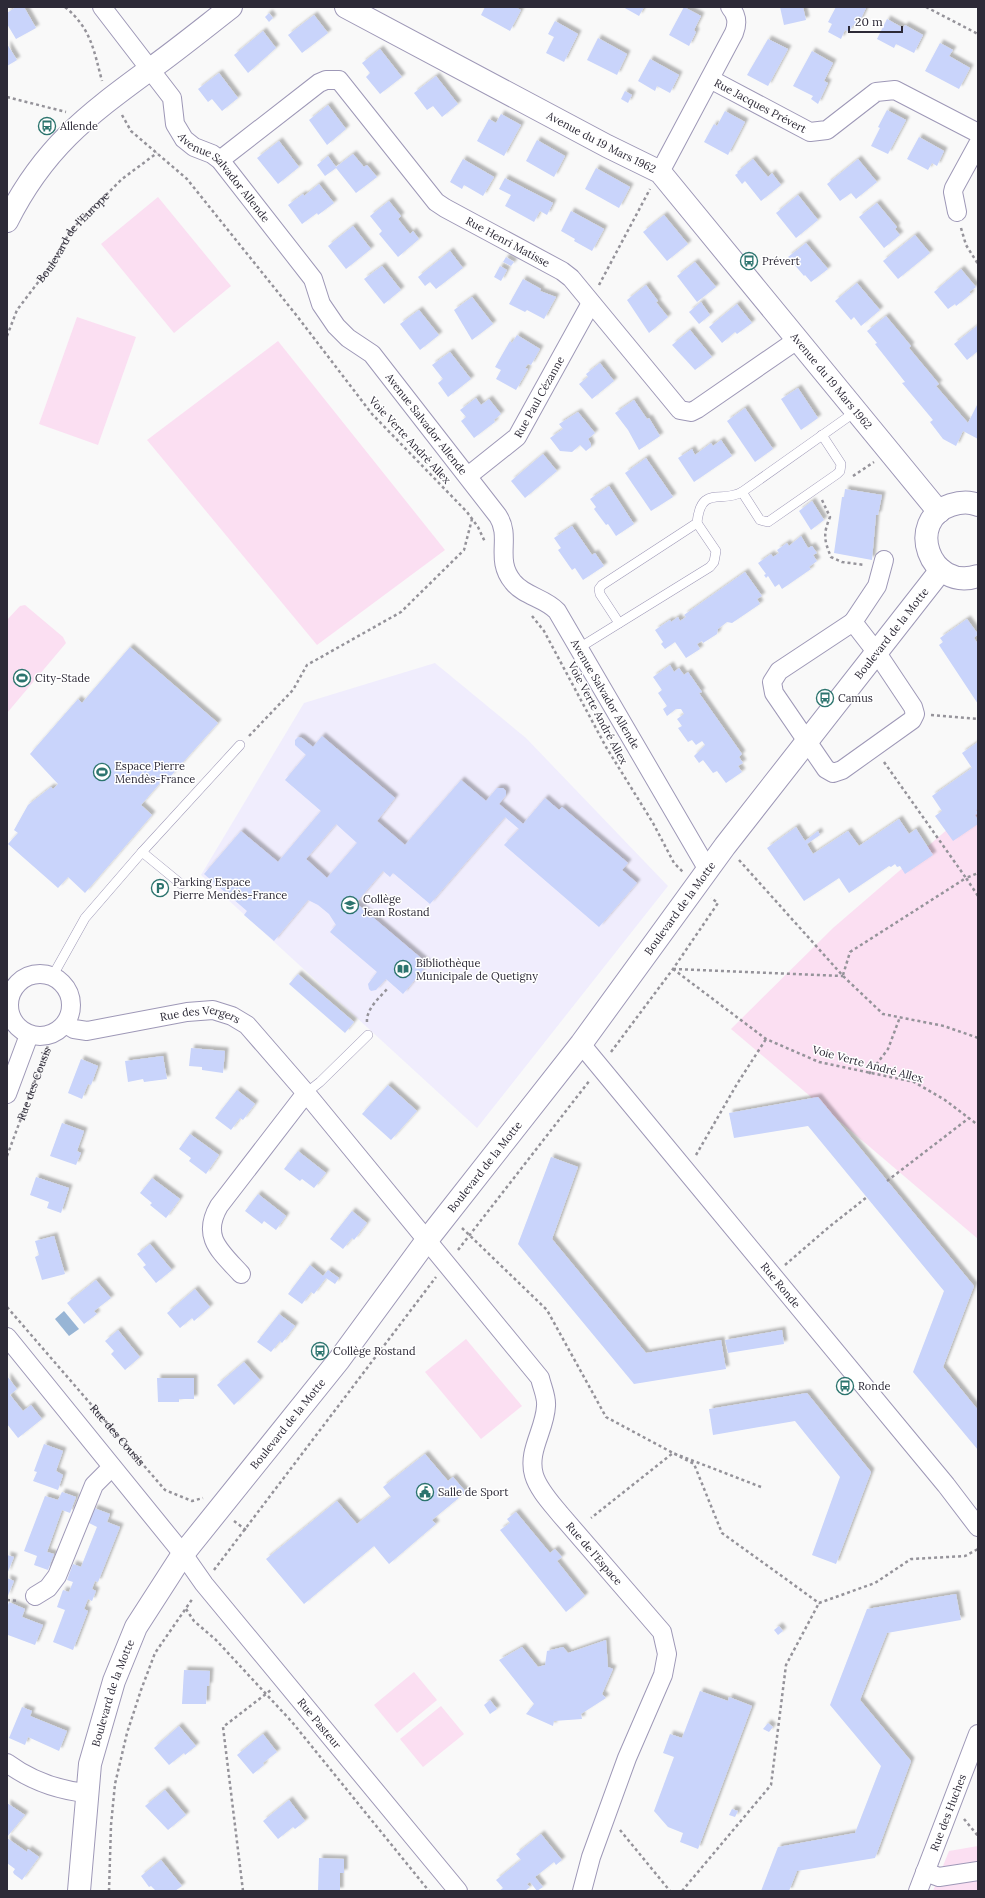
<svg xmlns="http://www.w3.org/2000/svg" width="985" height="1898" font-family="Lora,serif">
	<defs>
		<filter id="shadow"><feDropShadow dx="3.5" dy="-3.5" stdDeviation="1" flood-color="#0004"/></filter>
	</defs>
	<rect width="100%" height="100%" fill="#f9f9f9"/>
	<path fill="#f0edfd" d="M435 663 526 738 668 886 477 1128 201 875 304 703Z"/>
	<g fill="#fbdff2">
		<path d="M158 197 231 286 174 333 101 244Z"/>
		<path d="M77 317 136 337 98 445 39 424Z"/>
		<path d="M278 341 445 550 317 645 147 440Z"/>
		<path d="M25 605 63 637 66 643 7 713V620L20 606Z"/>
		<path d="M978 803V1239L731 1029 833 928Z"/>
		<path d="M466 1339 522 1406 481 1439 425 1372Z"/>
		<path d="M414 1672 437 1700 397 1733 374 1705Z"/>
		<path d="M441 1706 464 1734 423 1767 400 1739Z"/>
		<path d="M978 1846V1891H933L949 1851Z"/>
	</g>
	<path fill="#98b5d5" d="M64 1311 79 1329 69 1336 55 1319Z"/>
	<g fill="#c9d4fb" fill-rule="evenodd" filter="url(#shadow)">
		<path d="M16 7H24L36 28 16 39 7 24V13Z"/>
		<path d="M485 7H515L521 10 510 31 481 15Z"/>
		<path d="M623 7H644L639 16Z"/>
		<path d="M684 7 701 16 694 30 696 32 689 46 669 35Z"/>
		<path d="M780 7H803L806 20 784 25Z"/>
		<path d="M836 7 866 8 857 27 853 25 849 32 845 30 841 39 828 32 832 24 828 22Z"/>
		<path d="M269 13 273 18 269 22 265 17Z"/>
		<path d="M314 15 328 33 302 53 288 35Z"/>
		<path d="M887 19 903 28 905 25 923 35 914 53 896 44 894 48 877 39Z"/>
		<path d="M555 21 578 34 564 62 546 53 554 37 548 34Z"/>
		<path d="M263 31 276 48 248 73 234 55Z"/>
		<path d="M598 38 627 54 617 75 587 60Z"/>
		<path d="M768 39 788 49 768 86 747 75Z"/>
		<path d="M940 43 953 50 949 56 970 68 959 89 925 71Z"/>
		<path d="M7 44 17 60 7 66Z"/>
		<path d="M380 49 402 77 380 94 366 77 370 73 362 63Z"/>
		<path d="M812 51 833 63 824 81 828 83 818 104 811 99 813 96 793 86Z"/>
		<path d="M650 59 679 75 670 93 657 86 655 91 638 81Z"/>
		<path d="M219 73 238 98 222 111 212 99 208 102 198 89Z"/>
		<path d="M436 76 458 104 442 117 433 106 427 110 414 93Z"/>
		<path d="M625 91 632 95 628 103 621 99Z"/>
		<path d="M328 105 346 129 327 145 309 120Z"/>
		<path d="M887 110 906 120 888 154 871 146 880 128 878 127Z"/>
		<path d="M725 111 745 122 728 155 704 142 714 124 717 126Z"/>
		<path d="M501 114 521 125 504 156 477 141 489 119 496 123Z"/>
		<path d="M919 137 944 151 937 166 932 163 928 170 907 159Z"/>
		<path d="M537 140 565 156 554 177 526 161Z"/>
		<path d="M279 141 299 167 278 184 257 158Z"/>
		<path d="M353 154 364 167 367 165 377 177 356 193 336 168 325 176 317 165 328 156 336 167Z"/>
		<path d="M463 159 494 177 483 196 464 185 462 189 450 182Z"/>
		<path d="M753 159 768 177 772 173 781 185 761 201 745 181 742 184 735 175 738 173 737 172Z"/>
		<path d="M858 159 877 182 856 199 851 193 840 201 827 184Z"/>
		<path d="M596 168 630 187 619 208 585 189Z"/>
		<path d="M505 178 553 203 547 215 540 211 534 222 505 206 511 195 499 189Z"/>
		<path d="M319 184 334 203 318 215 317 213 302 224 288 205 303 194 304 196Z"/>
		<path d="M798 195 818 220 796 238 776 213Z"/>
		<path d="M389 201 401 216 398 219 410 234 413 231 419 239 398 257 379 234 382 231 370 216Z"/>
		<path d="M877 203 897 227 895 229 900 235 884 248 859 217Z"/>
		<path d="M571 211 604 229 592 251 574 241 575 239 561 231Z"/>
		<path d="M664 215 688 244 667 261 643 232Z"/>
		<path d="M353 226 371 249 346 269 328 246Z"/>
		<path d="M915 235 930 253 898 279 883 261Z"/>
		<path d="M806 243 828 269 811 282 805 275 804 276 788 257Z"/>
		<path d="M450 251 463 268 436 289 430 282 425 286 418 277Z"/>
		<path d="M506 257 514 262 511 266 503 262Z"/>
		<path d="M695 262 716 287 697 302 677 276Z"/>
		<path d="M382 266 401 290 384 304 364 279Z"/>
		<path d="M500 266 507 270 501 281 494 277Z"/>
		<path d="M961 269 976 287 969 292 971 294 956 306 955 304 948 309 934 292Z"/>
		<path d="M523 279 541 289 540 291 556 297 544 319 527 310 525 312 509 304Z"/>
		<path d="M857 283 880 310 861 326 854 317 851 320 835 301Z"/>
		<path d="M646 285 658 301 656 302 668 317 649 333 627 300Z"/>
		<path d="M472 297 493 324 472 340 454 310Z"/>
		<path d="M701 302 710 315 699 324 689 312Z"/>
		<path d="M737 304 752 323 737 334 735 332 722 343 709 327Z"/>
		<path d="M419 310 439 335 420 350 400 324Z"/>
		<path d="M886 316 911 346 909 348 939 384 936 386 968 423 978 403V439L963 431 956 446 943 439 930 422 933 420 902 383 905 382 875 344 877 343 867 331Z"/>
		<path d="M978 325V351L967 360 954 344Z"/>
		<path d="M690 330 712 357 695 370 672 345Z"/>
		<path d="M517 335 540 349 531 365 528 364 525 368 528 369 516 390 496 379 501 370 495 367 510 341 512 343Z"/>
		<path d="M450 352 471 379 448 397 438 383 443 379 432 365Z"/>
		<path d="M600 363 614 381 592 399 579 384 588 377 586 374Z"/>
		<path d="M798 388 818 418 801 430 781 399Z"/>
		<path d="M476 398 481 405 489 399 501 414 494 420 495 422 474 438 461 421 466 417 460 410Z"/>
		<path d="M634 400 647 419 649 418 660 436 639 450 628 430 615 413Z"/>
		<path d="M745 408 773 449 755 462 727 421Z"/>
		<path d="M578 412 595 433 588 439 591 444V447L586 451 580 445 572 452 560 451 550 438 563 429 559 424Z"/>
		<path d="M721 440 732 456 694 482 678 458 692 449 695 455 711 443 713 446Z"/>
		<path d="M543 454 557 471 525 498 511 481Z"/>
		<path d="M646 458 673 497 651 511 625 473Z"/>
		<path d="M609 486 634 524 616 536 608 524 606 525 594 509 596 507 590 499Z"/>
		<path d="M845 489 882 495 878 515H876L872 560 834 553 842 497H844Z"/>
		<path d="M812 501 824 520 811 530 799 511Z"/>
		<path d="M572 526 592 555 595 553 604 566 583 580 575 568 572 570 558 550 561 548 554 538Z"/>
		<path d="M801 536 808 548 812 546 817 553 813 555 817 561 809 567 811 569 782 589 779 584 775 587 768 576 766 578 764 575 766 574 758 563 771 554 773 557 779 553 777 550 787 543 789 546Z"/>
		<path d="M745 572 762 596 757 599 760 604 732 623 727 622 718 629 717 634 703 643 702 641 697 644 700 649 686 658 675 642 665 649 661 644 663 642 655 630 670 620 671 622 678 617 680 621 686 617 684 615Z"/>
		<path d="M967 619 978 634 974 638 978 644V704L939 645 943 642 940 638Z"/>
		<path d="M130 647 218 723 170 777 167 775 141 805 152 815 85 893 68 877 58 888 8 844 18 833 14 830 28 805 51 787 53 789 58 784 30 754 78 699 82 703Z"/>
		<path d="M670 665 674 672 679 668 684 675 688 672 702 692 699 693 742 754 739 757 743 763 738 766 742 772 726 783 717 771 713 773 703 760 699 763 694 756 705 745 702 741 696 745 692 740 688 742 678 728 682 726 677 719 684 714 681 709H676L667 716 663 709 667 706 658 693 662 690 653 677Z"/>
		<path d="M322 736 395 798 377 821 405 845 461 780 486 801 497 788H503L506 791V795L499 804 523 824 545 798 559 810 562 807 628 863 622 870 637 883 599 927 504 845 519 829 505 817 430 904 393 873 390 877 383 871 356 903 428 964 403 994 386 979 376 990 371 991 369 989 368 984 377 972 330 932 336 925 329 914 318 905 308 900 274 941 244 915 247 911 204 874 241 831 278 862 321 811 285 780 306 755 295 745V740L298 737 302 738 313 747ZM336 824 357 843 327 878 306 859Z"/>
		<path d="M978 742V809L976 810 978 813 975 815 978 820V824L953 841 935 816 942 811 932 796 972 768 962 753Z"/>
		<path d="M899 819 909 834 916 829 933 855 905 874 900 866 897 867 895 864 891 867 889 866 849 893 839 878 804 901 767 848 796 827 805 841 818 831 820 835 807 844 813 854 848 831 859 846Z"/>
		<path d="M298 974 354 1022 345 1033 289 984Z"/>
		<path d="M191 1048 225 1051 223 1073 202 1070V1067L189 1066Z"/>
		<path d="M163 1056 167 1079 144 1082 143 1079 128 1082 125 1061Z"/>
		<path d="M81 1059 98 1066 91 1085 88 1084 82 1099 68 1093Z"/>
		<path d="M388 1085 417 1111 391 1140 362 1114Z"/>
		<path d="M237 1090 255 1104 243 1120 240 1118 231 1130 215 1118Z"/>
		<path d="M818 1097 974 1286 943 1367 978 1410V1450L913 1372 944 1291 808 1126 734 1138 729 1113Z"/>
		<path d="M62 1123 84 1131 77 1151 81 1153 76 1165 50 1156Z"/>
		<path d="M190 1134 219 1155 206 1174 189 1161 191 1158 179 1149Z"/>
		<path d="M298 1151 326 1173 314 1188 302 1179 300 1181 284 1169Z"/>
		<path d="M551 1157 578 1167 552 1239 646 1353 721 1340 726 1369 634 1384 518 1244Z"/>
		<path d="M36 1177 69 1188 61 1213 47 1208 49 1202 30 1195Z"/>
		<path d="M152 1178 180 1199 166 1218 150 1205 152 1203 140 1193Z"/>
		<path d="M258 1194 286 1216 276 1230 264 1221 262 1224 245 1211Z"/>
		<path d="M352 1211 367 1223 354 1240 352 1238 343 1249 330 1239Z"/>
		<path d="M54 1236 65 1274 42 1280 35 1257 39 1255 35 1241Z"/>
		<path d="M150 1244 172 1270 156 1283 143 1267 146 1265 137 1254Z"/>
		<path d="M310 1265 323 1276 328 1270 339 1278 335 1284 326 1278 314 1294 311 1292 302 1304 288 1294Z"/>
		<path d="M96 1280 111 1298 94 1311 97 1314 84 1324 67 1303Z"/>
		<path d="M195 1289 210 1307 194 1321 192 1318 180 1328 167 1313Z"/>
		<path d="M279 1314 295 1326 282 1343 280 1341 271 1352 257 1342Z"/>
		<path d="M118 1330 140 1357 125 1370 111 1354 114 1351 105 1341Z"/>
		<path d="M782 1330 784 1344 728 1353 725 1340Z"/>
		<path d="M244 1362 260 1380 234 1405 217 1385Z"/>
		<path d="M7 1376 17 1389 10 1395 23 1411 31 1405 42 1419 18 1438 7 1424Z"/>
		<path d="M157 1378H194V1399H179V1402H158Z"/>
		<path d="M807 1393 871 1472 836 1564 812 1555 840 1477 795 1421 713 1435 709 1409Z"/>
		<path d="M44 1444 63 1451 56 1471 63 1475 58 1490 33 1481 37 1472 34 1471Z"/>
		<path d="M425 1454 448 1481 453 1477 466 1492 432 1520 436 1524 389 1564 374 1546 304 1604 266 1559 337 1501 357 1524 391 1497 383 1487Z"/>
		<path d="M62 1492 76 1497 70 1513 62 1510 47 1552 54 1554 48 1570 34 1565 37 1556 24 1551 45 1496 58 1500Z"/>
		<path d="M94 1508 110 1514 107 1522 120 1527 98 1582 95 1581 92 1589 96 1591 92 1601 88 1599 84 1609 88 1611 73 1650 53 1642 65 1610 57 1607 63 1590 69 1592 73 1582 67 1580 73 1564 81 1567 97 1527 89 1523Z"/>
		<path d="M516 1512 550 1553 555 1549 562 1557 557 1561 585 1596 566 1612 500 1530 510 1523 507 1519Z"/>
		<path d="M7 1555 14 1557 7 1574Z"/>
		<path d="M7 1578 14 1581 7 1598Z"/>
		<path d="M956 1594 961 1620 887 1633 860 1700 911 1761 875 1858 797 1871 789 1891H761L778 1847 855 1833 881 1766 830 1705 867 1609Z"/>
		<path d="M9 1602 25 1609 22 1617 43 1625 35 1645 8 1635 7 1608Z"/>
		<path d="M779 1626 783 1631 778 1635 774 1630Z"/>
		<path d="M606 1640 608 1667 613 1669 602 1694 606 1698 581 1714 582 1719 554 1721 553 1726 526 1714 534 1704 499 1660 522 1647 538 1667 545 1665 547 1651 563 1647 568 1653Z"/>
		<path d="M184 1670 210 1671 209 1686H207L206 1704H182Z"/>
		<path d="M700 1691 728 1701 729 1697 752 1706 698 1849 680 1842 683 1833 668 1827 654 1811 674 1757 663 1753 670 1734 682 1738Z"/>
		<path d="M490 1700 497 1709 490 1714 484 1705Z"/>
		<path d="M22 1707 32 1711 30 1716 67 1731 59 1751 28 1737 25 1745 9 1738Z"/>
		<path d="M768 1723 773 1727 769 1732 763 1729Z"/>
		<path d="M179 1726 196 1746 185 1755 184 1753 169 1765 154 1748Z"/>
		<path d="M263 1734 277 1752 263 1763 264 1765 253 1774 237 1755Z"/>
		<path d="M165 1790 186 1815 168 1830 145 1806Z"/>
		<path d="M289 1800 305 1821 295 1829 293 1827 278 1839 263 1821Z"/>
		<path d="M7 1803 25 1815 7 1837Z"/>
		<path d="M732 1809 738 1811 735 1817 729 1815Z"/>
		<path d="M541 1834 562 1860 556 1865 554 1862 535 1877 543 1887 537 1891 530 1882 527 1884 530 1887 525 1891H499L503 1888 496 1880 521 1860 516 1854Z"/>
		<path d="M7 1838 27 1852 28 1849 39 1857 22 1880 14 1874 13 1872 15 1869 7 1863Z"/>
		<path d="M319 1858 344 1859V1873H340V1891H318Z"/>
		<path d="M161 1860 182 1886 175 1891H156L151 1886 149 1887 141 1876Z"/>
	</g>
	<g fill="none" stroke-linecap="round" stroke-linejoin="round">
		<g stroke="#9e98b7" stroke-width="10">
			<g id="lane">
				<path d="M742 492 760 520 768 522 837 474 840 471 841 464 822 435"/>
				<path d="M619 623 600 594 599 589 602 585 697 523C701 484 721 504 742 492L855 412"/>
				<path d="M579 648 710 567 714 562 716 551 697 523"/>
				<path d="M142 852 240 745"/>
				<path d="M52 977 85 918 142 852 181 884"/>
				<path d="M306 1093 320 1082 368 1035"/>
			</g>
		</g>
		<g stroke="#9e98b7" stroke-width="20">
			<g id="street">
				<path id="s4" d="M102 7 172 98 175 124 184 139 194 147 212 154 220 160 313 279 321 304 336 326 348 338 372 354 498 516C512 538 494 559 513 582 524 596 545 598 557 611L708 870"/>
				<path id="s5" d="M710 79 810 132 827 130 876 92 895 90 978 133"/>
				<path id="s6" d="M220 160 319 83 326 80H339L436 202 445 208 562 271 571 278 680 410 691 412 697 409 797 340"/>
				<path d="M660 172 734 33C738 23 737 15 730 7"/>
				<path d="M957 212 953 192 954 188 978 144"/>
				<path d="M468 476 517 437 591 303"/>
				<path d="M853 622 877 653 913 707 915 714 912 720 842 770 833 773 826 769 774 693 772 682 779 671Z"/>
				<path d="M853 622 877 586 884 560"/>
				<circle cx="40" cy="1005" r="31"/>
				<path id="s7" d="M66 1024 74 1029 87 1031 187 1012 213 1010 232 1016 247 1025 306 1093 219 1206C201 1237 220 1251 241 1274"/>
				<path id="s8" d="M581 1044 946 1485 978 1527"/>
				<path id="s9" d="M306 1093 540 1378C542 1387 547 1397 546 1406 545 1430 527 1451 534 1475 538 1489 551 1503 560 1514L662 1632 667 1654 663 1675 627 1758 591 1857 582 1891"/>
				<path d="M7 1094 29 1035"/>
				<path id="s10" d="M7 1337 183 1554 204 1584 458 1891"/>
				<path d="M35 1596 48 1588 57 1576 94 1485 112 1467"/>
				<path d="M7 1763C30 1780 58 1790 86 1793"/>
				<path d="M925 1872 939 1877 978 1871"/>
				<path id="s11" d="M918 1891 978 1734"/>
			</g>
		</g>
		<g stroke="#9e98b7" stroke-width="24">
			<g id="secondary">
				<path id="s12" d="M346 7 607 146 660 172 939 512"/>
				<path d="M7 221C43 149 86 116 149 70 177 50 204 28 231 7"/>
				<path d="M978 505C969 501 960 502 951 505 905 520 929 592 978 576"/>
				<path id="s13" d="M79 1891 90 1764 114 1681 136 1627 183 1554 339 1360 427 1240 581 1044 725 846 941 570"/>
			</g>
		</g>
		<g stroke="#95939a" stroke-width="2.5" stroke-dasharray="3 3" stroke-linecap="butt">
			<path d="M65 7C91 28 94 51 102 81"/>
			<path d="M926 7 978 34"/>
			<path d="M7 97 66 112"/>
			<path d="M122 115 131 131 187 179 297 316 372 414 467 512 478 527 485 542"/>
			<path d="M961 228 966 245 978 264"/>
			<path d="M599 285 650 189"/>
			<path id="s1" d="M7 336 17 310 52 264 71 230 122 179 157 153"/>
			<path d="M853 476 874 462"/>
			<path d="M822 500 830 517C823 534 824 540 831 557L842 562 865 565"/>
			<path d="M532 616 544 631 606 747 653 823 674 863 683 872"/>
			<path d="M931 715 978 719"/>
			<path d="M249 736 293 690 307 665 401 612 464 550 472 519"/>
			<path d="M884 762 966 878 978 873"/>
			<path d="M739 860 843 976 883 1014 944 1026 978 1038"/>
			<path d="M673 969 766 1039 819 1062 914 1082 945 1100 978 1125"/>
			<path d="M673 969 843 976"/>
			<path d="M843 975 850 952 966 878 978 896"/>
			<path d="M367 1022C366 1009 380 997 388 988"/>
			<path d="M611 1052 673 969 718 903 711 898"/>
			<path d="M869 1074 888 1049 900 1017"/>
			<path d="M696 1155 737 1084 766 1039"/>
			<path id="s2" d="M7 1156 52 1035"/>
			<path d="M887 1181 969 1118"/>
			<path d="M462 1228 547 1310 606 1417 673 1453 591 1518"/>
			<path d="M458 1250 590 1080"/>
			<path d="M785 1265 829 1227 867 1197"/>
			<path id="s3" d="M7 1307 165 1490 192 1501 203 1498"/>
			<path d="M761 1487 673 1453 694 1464 722 1533 819 1603 875 1583 911 1559 965 1556 978 1549"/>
			<path d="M234 1521 246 1530"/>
			<path d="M214 1570 436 1277"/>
			<path d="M7 1600 19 1601"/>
			<path d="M186 1609 194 1621 216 1640 292 1722 429 1891"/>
			<path d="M964 1819 978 1836"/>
			<path d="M620 1830 670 1891"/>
			<path d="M109 1891 111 1825 115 1784 127 1733 141 1690 155 1653 193 1598"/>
			<path d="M243 1891 223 1727 271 1690"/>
			<path d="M682 1891 771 1785 786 1665 819 1603"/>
		</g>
		<use href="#lane" stroke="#fff" stroke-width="9"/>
		<use href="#street" stroke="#fff" stroke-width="18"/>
		<use href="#secondary" stroke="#fff" stroke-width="22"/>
	</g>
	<defs>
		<g id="bus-ring" transform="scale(0.9)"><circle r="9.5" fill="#fff" stroke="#2c746e" stroke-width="1.5"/><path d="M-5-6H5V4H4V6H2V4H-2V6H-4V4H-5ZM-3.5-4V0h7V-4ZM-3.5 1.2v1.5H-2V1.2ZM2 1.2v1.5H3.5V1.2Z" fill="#2c746e"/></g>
		<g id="stadium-ring" transform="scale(0.9)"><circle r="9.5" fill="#fff" stroke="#2c746e" stroke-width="1.5"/><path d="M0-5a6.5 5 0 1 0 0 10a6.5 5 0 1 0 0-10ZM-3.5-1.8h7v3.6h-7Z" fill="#2c746e"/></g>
		<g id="parking-ring" transform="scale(0.9)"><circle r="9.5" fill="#fff" stroke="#2c746e" stroke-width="1.5"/><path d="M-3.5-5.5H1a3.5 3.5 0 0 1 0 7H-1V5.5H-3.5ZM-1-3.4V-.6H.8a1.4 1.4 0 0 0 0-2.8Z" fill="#2c746e"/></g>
		<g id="school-ring" transform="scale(0.9)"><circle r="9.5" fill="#fff" stroke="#2c746e" stroke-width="1.5"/><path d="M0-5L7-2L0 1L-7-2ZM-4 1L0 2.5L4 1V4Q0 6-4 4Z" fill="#2c746e"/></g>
		<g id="library-ring" transform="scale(0.9)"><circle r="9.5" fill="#fff" stroke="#2c746e" stroke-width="1.5"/><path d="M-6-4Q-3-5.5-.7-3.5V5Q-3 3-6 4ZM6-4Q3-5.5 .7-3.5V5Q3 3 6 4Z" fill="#2c746e"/></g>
		<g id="civic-ring" transform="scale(0.9)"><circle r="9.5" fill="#fff" stroke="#2c746e" stroke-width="1.5"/><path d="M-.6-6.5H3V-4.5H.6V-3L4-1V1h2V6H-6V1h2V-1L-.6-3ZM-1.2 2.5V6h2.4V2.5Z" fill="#2c746e"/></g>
	</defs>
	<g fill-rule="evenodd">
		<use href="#bus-ring" x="47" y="126"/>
		<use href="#bus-ring" x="749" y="261"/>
		<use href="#stadium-ring" x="22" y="678"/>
		<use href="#bus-ring" x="825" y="698"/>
		<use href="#stadium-ring" x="102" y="772"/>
		<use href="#parking-ring" x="160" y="888"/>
		<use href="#school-ring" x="350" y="905"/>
		<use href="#library-ring" x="403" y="969"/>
		<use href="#bus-ring" x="320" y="1351"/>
		<use href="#bus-ring" x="845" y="1386"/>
		<use href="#civic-ring" x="425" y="1492"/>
	</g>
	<g text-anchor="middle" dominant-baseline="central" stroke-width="3" stroke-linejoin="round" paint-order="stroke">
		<g font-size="11" fill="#2d2a37" stroke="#fff">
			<text stroke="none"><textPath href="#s5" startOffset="57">Rue Jacques Prévert</textPath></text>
			<text stroke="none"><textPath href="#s12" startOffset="289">Avenue du 19 Mars 1962</textPath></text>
			<text stroke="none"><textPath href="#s4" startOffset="215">Avenue Salvador Allende</textPath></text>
			<text stroke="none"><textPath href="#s1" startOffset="120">Boulevard de l'Europe</textPath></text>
			<text stroke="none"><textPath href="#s6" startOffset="384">Rue Henri Matisse</textPath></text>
			<text stroke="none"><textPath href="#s12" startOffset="625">Avenue du 19 Mars 1962</textPath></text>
			<text transform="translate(539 397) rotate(-61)">Rue Paul Cézanne</text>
			<text stroke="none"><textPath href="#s4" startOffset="539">Avenue Salvador Allende</textPath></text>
			<text transform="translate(410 440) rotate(47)">Voie Verte André Allex</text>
			<text stroke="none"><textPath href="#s13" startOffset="1521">Boulevard de la Motte</textPath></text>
			<text stroke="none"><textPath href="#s4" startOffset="874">Avenue Salvador Allende</textPath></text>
			<text transform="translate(598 713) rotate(62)">Voie Verte André Allex</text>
			<text stroke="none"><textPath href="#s13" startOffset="1174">Boulevard de la Motte</textPath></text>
			<text stroke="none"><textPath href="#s7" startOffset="138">Rue des Vergers</textPath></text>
			<text transform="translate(868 1064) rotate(15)">Voie Verte André Allex</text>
			<text stroke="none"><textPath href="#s2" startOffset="77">Rue des Cousis</textPath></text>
			<text stroke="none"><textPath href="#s13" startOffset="850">Boulevard de la Motte</textPath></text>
			<text stroke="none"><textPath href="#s8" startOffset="313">Rue Ronde</textPath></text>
			<text stroke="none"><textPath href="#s13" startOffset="526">Boulevard de la Motte</textPath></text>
			<text stroke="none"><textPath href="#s3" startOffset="169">Rue des Cousis</textPath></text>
			<text stroke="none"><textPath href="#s9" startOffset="568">Rue de l'Espace</textPath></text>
			<text stroke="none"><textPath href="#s13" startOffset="202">Boulevard de la Motte</textPath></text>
			<text stroke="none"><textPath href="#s10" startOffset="497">Rue Pasteur</textPath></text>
			<text stroke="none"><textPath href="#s11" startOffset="84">Rue des Huches</textPath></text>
		</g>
		<g font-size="11" fill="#2d2a37" stroke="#fff" text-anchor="start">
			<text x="60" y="126">Allende</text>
			<text x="762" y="261">Prévert</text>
			<text x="35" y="678">City-Stade</text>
			<text x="838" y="698">Camus</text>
			<text x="115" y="766">Espace Pierre<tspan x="115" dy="13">Mendès-France</tspan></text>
			<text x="173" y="882">Parking Espace<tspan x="173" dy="13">Pierre Mendès-France</tspan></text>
			<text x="363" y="899">Collège<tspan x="363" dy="13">Jean Rostand</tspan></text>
			<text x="416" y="963">Bibliothèque<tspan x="416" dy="13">Municipale de Quetigny</tspan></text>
			<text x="333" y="1351">Collège Rostand</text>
			<text x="858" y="1386">Ronde</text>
			<text x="438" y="1492">Salle de Sport</text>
		</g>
	</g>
	<rect width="985" height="1898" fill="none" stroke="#2d2a37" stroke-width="16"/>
	<path d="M849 26v6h53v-6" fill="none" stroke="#2d2a37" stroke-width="2"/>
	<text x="855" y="26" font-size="12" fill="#2d2a37" stroke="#ffffff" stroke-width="3" paint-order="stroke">20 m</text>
</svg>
